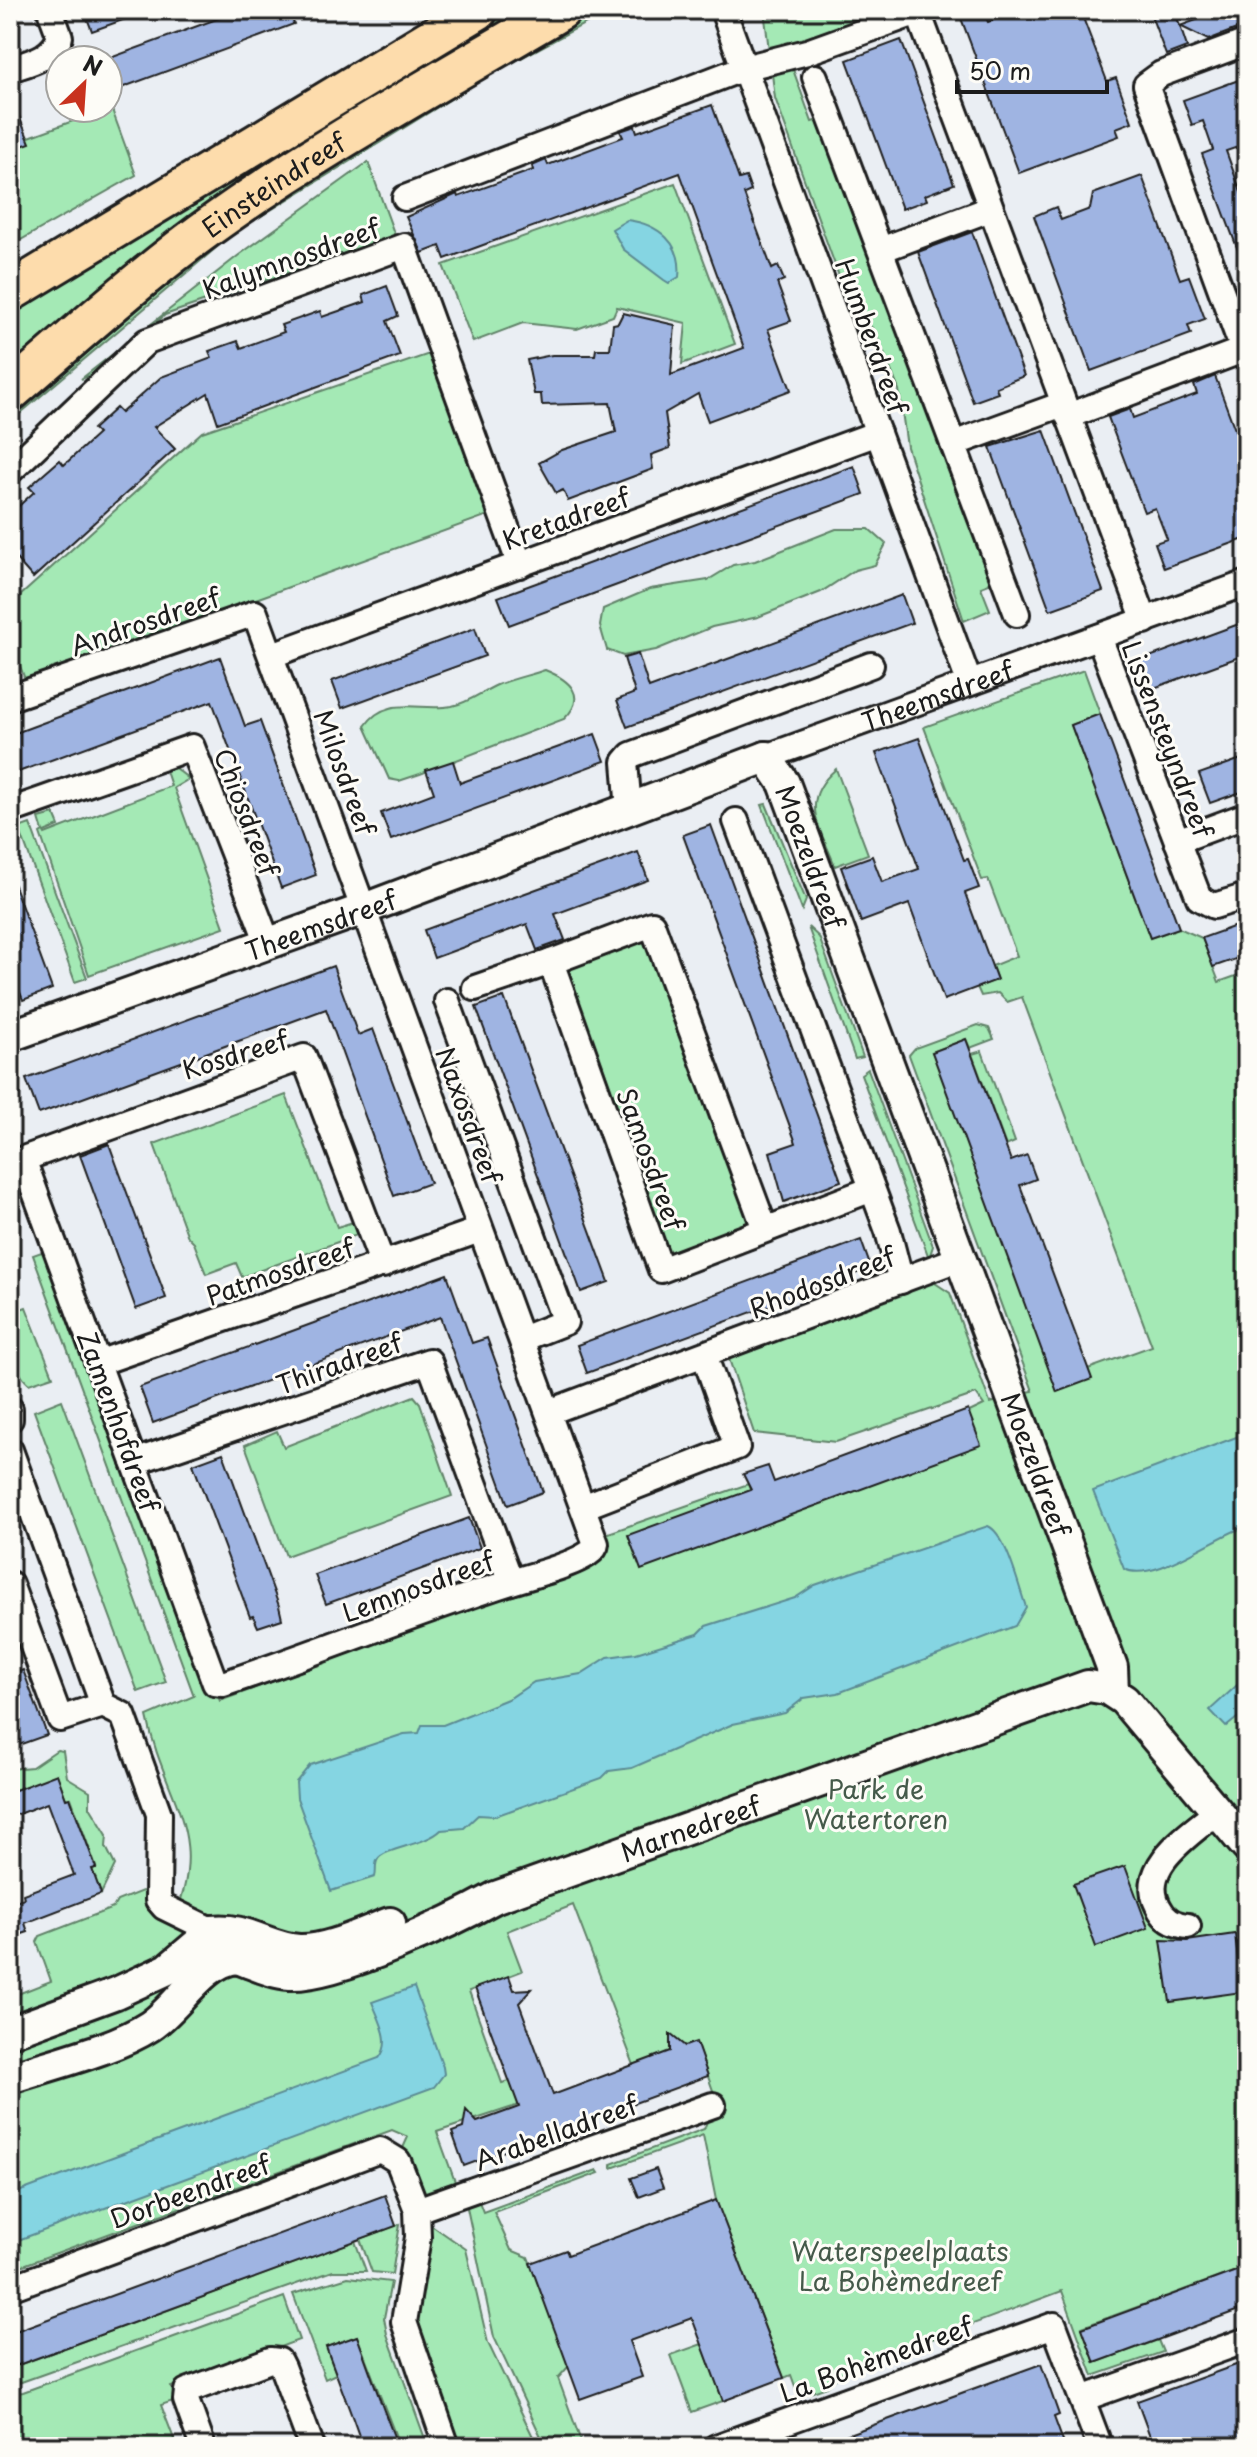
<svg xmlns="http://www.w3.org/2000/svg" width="1257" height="2457" font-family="'Playpen Sans',sans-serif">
	<rect width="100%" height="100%" fill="#eaeef3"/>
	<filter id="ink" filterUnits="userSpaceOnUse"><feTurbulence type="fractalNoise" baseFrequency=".0125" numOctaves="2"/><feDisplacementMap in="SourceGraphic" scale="16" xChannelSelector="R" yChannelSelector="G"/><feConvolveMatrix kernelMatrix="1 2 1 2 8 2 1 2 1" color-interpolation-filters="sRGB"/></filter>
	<g filter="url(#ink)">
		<g fill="#a4e9b5" stroke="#608268" stroke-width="2">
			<path d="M497 10H533L10 375V301Z"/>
			<path d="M599 10H610L493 73 253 221 223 242 10 422V402L167 271 489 65 553 37Z"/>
			<path d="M764 10H896L786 50 812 122 825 118 997 581 981 587 990 610 964 621 907 447 899 390 875 331 849 304 775 98Z"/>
			<path d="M111 107 136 175 10 246V144Z"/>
			<path d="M368 162 395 236 165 315 99 372 81 379 239 255Z"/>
			<path d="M675 183 735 344 682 364 686 323 617 307 613 316 577 329 523 323 473 342 443 265Z"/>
			<path d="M438 351 494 513 26 682 10 639V605L202 432Z"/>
			<path d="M836 529H869L886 544 875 565 855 570 821 592 758 617 712 627 656 650 623 656 607 650 600 626 603 609 650 589 708 580 733 565 755 561Z"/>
			<path d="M545 670C570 680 588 696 564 719L420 774 399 781 389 779 365 726C387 694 420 712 452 706 470 702 481 692 497 685 512 679 530 675 545 670Z"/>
			<path d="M1084 670 1100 714 1071 725 1150 938 1179 928 1202 938 1219 982 1247 972V2267L1082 2327 1095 2363 1158 2340 1163 2352 1093 2376 1062 2291 843 2372 827 2387 799 2397 791 2375 784 2378 716 2200 703 2135 612 2168 611 2164 704 2129 716 2099 696 2043 634 2065 573 1905 507 1931 522 1971 469 1991 502 2083 510 2081 519 2105 437 2132 458 2190 421 2196 403 2148 408 2137 392 2130 10 2270V1997L51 1981 37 1942 40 1936 113 1908 117 1901 142 1891 150 1895 160 1919 171 1925C214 1833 163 1799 147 1716L194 1696 33 1255 50 1249 220 1701 592 1564 607 1553 603 1535 748 1484 750 1490 641 1569 984 1405 976 1394 836 1442 754 1433 728 1356 932 1281 950 1293 990 1403 999 1401 901 1064 905 1062 1027 1392 1033 1391 909 1055 915 1048 978 1025 989 1028 994 1039 970 1048 966 1039 932 1052 1088 1369 1152 1346 1022 997 1007 1002 998 993 981 996 977 987 997 980 992 966 1017 956 988 879 982 880 924 727Z"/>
			<path d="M175 768 189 779 174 788 224 927 89 975 40 833 43 831 39 818 54 814 59 826 44 832 45 834 171 786 166 771Z"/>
			<path d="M836 769 868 854 835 866C820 827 798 801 836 769Z"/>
			<path d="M766 804 806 900 802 910 762 805Z"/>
			<path d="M30 824 87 978 75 982 19 828Z"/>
			<path d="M808 927 819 937 863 1057 855 1059Z"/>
			<path d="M646 935 753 1227 665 1261 561 969Z"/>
			<path d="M982 1051 1015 1142 1006 1146 972 1054Z"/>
			<path d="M868 1069 933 1246 929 1258 861 1074Z"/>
			<path d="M286 1095 337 1227 353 1222 357 1235 242 1277 236 1263 206 1274 194 1243 188 1237 154 1144Z"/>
			<path d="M26 1307 53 1376 29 1384C10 1369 10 1335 10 1313Z"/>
			<path d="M414 1396 420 1403 452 1496 286 1556 245 1445 277 1431 284 1447Z"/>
			<path d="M62 1400 166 1682 138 1692 34 1411Z"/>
			<path d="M57 1750 63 1751 67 1777 90 1791V1807L107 1835 106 1847 115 1865 101 1894 92 1869 96 1867 71 1798 66 1799 57 1775 10 1792V1769L32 1767Z"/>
			<path d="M597 2170 599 2173 494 2212 511 2250 528 2257 569 2366 558 2378 583 2447H546L494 2337 466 2203 478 2199 483 2212Z"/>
			<path d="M400 2224 392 2274 372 2272 360 2239Z"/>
			<path d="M430 2224 466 2249 488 2343 538 2447H457L415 2322Z"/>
			<path d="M355 2241 366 2271H333L10 2386V2368Z"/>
			<path d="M348 2277 391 2282 384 2318 387 2334 428 2447H400L357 2336 326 2347 336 2374 325 2379 293 2294Z"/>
			<path d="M284 2297 299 2340 171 2387 176 2400 161 2405 177 2447H10V2394L23 2392Z"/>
			<path d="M702 2344 723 2401 692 2412 671 2355Z"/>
		</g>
		<g fill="#85d5e2" stroke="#5b8b93" stroke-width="2">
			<path d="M627 220C658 224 683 243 679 277L669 283 664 280 623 249 612 229Z"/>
			<path d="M1247 1433V1526C1214 1536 1154 1584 1124 1569L1093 1491Z"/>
			<path d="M988 1526C1006 1533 1019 1588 1026 1607L1015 1626 838 1693 804 1698 785 1713 733 1724 632 1768 609 1771 602 1778 495 1816 478 1815 464 1828 441 1830C426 1845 385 1848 378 1859 374 1865 377 1871 375 1877L331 1891 297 1798 296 1782 310 1765 404 1734 419 1733 422 1725H443L510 1698 534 1682 581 1674 608 1657 636 1653 698 1634 706 1626 795 1598 815 1585Z"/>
			<path d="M1247 1676V1710L1226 1727 1210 1710Z"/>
			<path d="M414 1987 443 2067 444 2074 434 2087 10 2243V2195L379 2058C393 2042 379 2020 372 2002Z"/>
		</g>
		<g fill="#9fb4e2" stroke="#1c1c1c" stroke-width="2">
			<path d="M84 10H145V12L92 31Z"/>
			<path d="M241 10H289L294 24 121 88 110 58Z"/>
			<path d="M983 10 988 22 1019 10H1080L1107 81 1116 78 1132 122 1116 128 1119 136 1019 173 961 18Z"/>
			<path d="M1149 10H1174L1180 26 1224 10H1247V25L1208 40 1180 26 1187 47 1166 55Z"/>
			<path d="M901 40 954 184 925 195 927 200 902 209 847 60Z"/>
			<path d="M1247 77V144L1226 151 1247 209 1245 269 1202 154 1213 150 1203 121 1192 125 1183 100Z"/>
			<path d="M10 94 30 143 10 150Z"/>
			<path d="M712 105 739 179 746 177 751 191 744 194 772 269 778 266 784 280 777 283 791 321 768 329 791 390 708 421 698 394 665 413 670 448 651 455 653 469 568 501 563 490 556 493 539 463 562 450 616 432 610 403 542 405 541 394H534L527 360 552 355H595L596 349H610L613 324 618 323 623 313 675 325 671 375 744 348 680 173 445 259 440 246 422 253 406 217 457 194 458 197 533 170 532 166 546 160 548 165 623 137 620 131 635 126 637 132Z"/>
			<path d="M1142 176 1180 279 1189 276 1205 319 1188 325 1191 334 1091 371 1034 216 1056 207 1061 220 1090 209 1093 194Z"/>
			<path d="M972 232 1024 376 996 387 998 393 973 402 918 252Z"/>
			<path d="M387 286 398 316 387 321 400 356 218 423 208 393 154 427 175 449 33 578 10 552V514L34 492 29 487 60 460 64 465 98 434 93 429 116 408 121 413 161 377 212 358 209 351 238 341 241 348 284 332 281 325 320 311 322 317 365 302 363 295Z"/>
			<path d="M1215 376 1247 462V538L1164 568 1155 543 1167 539 1155 508 1144 512 1108 417 1130 409 1133 418 1197 394 1194 385Z"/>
			<path d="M1044 430 1103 591 1050 610 990 447Z"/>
			<path d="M854 466 864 494 509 625 498 597Z"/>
			<path d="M902 595 912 623 627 727 617 700 635 693 624 658 638 654 649 688Z"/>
			<path d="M1247 621V654L1143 692 1133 663Z"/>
			<path d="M475 628 485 656 342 708 332 681Z"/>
			<path d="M220 657 245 726 260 721 316 875 281 888 212 701 10 775V735Z"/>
			<path d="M1100 714 1179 928 1150 938 1071 725Z"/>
			<path d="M595 734 605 761 391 840 381 813 434 793 426 770 453 761 460 783Z"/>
			<path d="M919 738 964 860 968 859 979 888 965 893 997 980 944 1000 909 904 861 922 841 867 872 856 882 882 919 869 876 753Z"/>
			<path d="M1247 757V790L1210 803 1199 774Z"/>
			<path d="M711 825 841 1181 784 1202 770 1152 796 1143 683 835Z"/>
			<path d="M638 852 648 880 555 914 565 940 537 950 527 924 434 958 424 930Z"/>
			<path d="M12 880 52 989 23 1000 10 966Z"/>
			<path d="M1247 922V955L1213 967 1202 938Z"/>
			<path d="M333 966 358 1035 373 1029 430 1183 394 1196 326 1009 39 1114 26 1079Z"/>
			<path d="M504 997 609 1282 581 1292 476 1007Z"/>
			<path d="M966 1039 1011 1161 1027 1155 1036 1179 1020 1185 1092 1379 1057 1392 932 1052Z"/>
			<path d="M109 1144 166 1298 136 1309 80 1155Z"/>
			<path d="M861 1240 871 1268 587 1373 577 1345Z"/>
			<path d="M447 1274 472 1343 487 1338 543 1492 508 1505 440 1317 153 1423 140 1387Z"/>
			<path d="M968 1410 981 1445 641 1570 628 1535 751 1490 743 1474 768 1466 774 1482Z"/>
			<path d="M223 1453 279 1606 282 1619 258 1627 253 1616 250 1617 193 1464Z"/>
			<path d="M469 1518 480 1548 326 1604 315 1575Z"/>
			<path d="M23 1670 47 1735 10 1748V1675Z"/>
			<path d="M57 1774 66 1799 70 1798 96 1868 92 1869 101 1894 25 1923 28 1932 10 1938V1888L16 1901 24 1898 23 1894 74 1875 47 1803 10 1817V1792Z"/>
			<path d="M1125 1866 1148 1928 1096 1947 1073 1884Z"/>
			<path d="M1235 1934 1242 1992 1170 2002 1161 1940 1187 1941Z"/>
			<path d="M509 1976 514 1990 532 1989 519 2003 553 2095 670 2051V2034L685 2046 696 2042 708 2076 464 2166 452 2132 463 2128 466 2110 477 2122 519 2107 475 1988Z"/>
			<path d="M656 2169 663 2188 639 2197 631 2178Z"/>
			<path d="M385 2195 396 2226 10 2368V2333Z"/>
			<path d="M716 2200 784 2378 723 2401 692 2318 629 2341 642 2377 580 2399 530 2263 566 2250 568 2255Z"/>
			<path d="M1247 2267V2307L1095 2363 1082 2328Z"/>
			<path d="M357 2336 383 2408 398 2447H363L353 2419 326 2347Z"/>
			<path d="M1247 2361V2447H1154L1137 2401Z"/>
			<path d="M1041 2364 1059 2415 1054 2417 1065 2447H992L991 2440 972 2447H813Z"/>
		</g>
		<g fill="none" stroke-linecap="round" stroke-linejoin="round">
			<g stroke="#1c1c1c" stroke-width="30">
				<g id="minor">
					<path d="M723 10 969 682"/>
					<path d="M10 69C31 62 51 59 60 37L50 10"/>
					<path d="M815 77 1017 614"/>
					<path d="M405 198 744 68 807 52 918 12 1145 621"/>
					<path d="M883 249 990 209"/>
					<path d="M1068 416 1243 350 1146 85 1161 74 1247 42"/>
					<path d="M953 444 1063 404"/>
					<path d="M10 471 147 341 404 246 520 565"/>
					<path d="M1099 637 1199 898 1214 906 1247 896"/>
					<path d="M272 655 878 433"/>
					<path d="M10 698 255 613 596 1544C595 1560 527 1577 511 1582 414 1613 319 1652 223 1684L215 1683 23 1159 304 1057 383 1265"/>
					<path id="s1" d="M766 757 1247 583"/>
					<path d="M629 810 625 762 631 755 871 665"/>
					<path d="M10 811 192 747 268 943"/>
					<path d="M736 821 888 1231 901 1281"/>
					<path d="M1177 841 1247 815"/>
					<path d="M475 988 551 962"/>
					<path d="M447 1001 565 1322 522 1339"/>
					<path d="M765 1229 652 924 551 962 661 1270 872 1189"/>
					<path d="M98 1363 480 1230"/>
					<path d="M10 1409V1419"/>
					<path d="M549 1412 958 1259"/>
					<path d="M10 1450 103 1705 123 1715 159 1814 158 1900 164 1907 213 1931"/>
					<path d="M134 1462 429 1361 511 1582"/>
					<path d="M583 1507 737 1447 705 1357"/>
					<path d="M10 1584 60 1719 103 1705"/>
					<path d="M1188 1926C1174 1925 1164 1919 1158 1906 1137 1866 1192 1833 1218 1811"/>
					<path d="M417 2210 713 2105"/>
					<path d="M10 2288 380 2150 398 2161 417 2210 418 2237 404 2322 447 2447"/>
					<path d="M1082 2399 1247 2340"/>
					<path d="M203 2447 186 2400 187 2391 270 2360 279 2361 282 2367 312 2447"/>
					<path d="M716 2447 1054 2325 1100 2447"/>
				</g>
			</g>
			<g stroke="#1c1c1c" stroke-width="36">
				<g id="tertiary">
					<path id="s2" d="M766 757 784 783 1112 1667 1113 1692"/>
					<path id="s3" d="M10 1036 364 909 766 757"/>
					<path id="s4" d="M213 1931C220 1949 231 1956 248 1962 261 1967 275 1973 290 1974 337 1976 453 1921 496 1897L1088 1686 1107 1689 1124 1700 1247 1847"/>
					<path d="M213 1931C246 1927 268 1948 299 1950 328 1951 363 1933 390 1923"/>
					<path d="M10 2032 116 1993 168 1969 213 1931"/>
					<path d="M10 2078C52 2064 115 2049 150 2026 179 2007 202 1961 237 1958"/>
				</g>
			</g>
			<g stroke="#1c1c1c" stroke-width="44">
				<g id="primary">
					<path d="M10 292 478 10"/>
					<path id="s5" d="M10 392C79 333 146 271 220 219 329 142 447 78 561 10"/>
				</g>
			</g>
			<use href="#minor" stroke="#fdfcf7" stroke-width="24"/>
			<use href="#tertiary" stroke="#fdfcf7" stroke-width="30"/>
			<use href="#primary" stroke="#fddcac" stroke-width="38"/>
		</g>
	</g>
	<g text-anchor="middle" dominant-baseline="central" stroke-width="6" stroke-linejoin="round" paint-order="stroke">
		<g font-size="26" fill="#1c1c1c" stroke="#fdfcf7">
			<text stroke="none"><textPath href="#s5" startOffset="336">Einsteindreef</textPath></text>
			<text transform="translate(291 258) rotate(-20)">Kalymnosdreef</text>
			<text transform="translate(872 336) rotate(70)">Humberdreef</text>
			<text transform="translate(566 518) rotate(-20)">Kretadreef</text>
			<text transform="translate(145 621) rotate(-19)">Androsdreef</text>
			<text stroke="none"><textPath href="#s1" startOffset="182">Theemsdreef</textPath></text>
			<text transform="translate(1168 739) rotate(69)">Lissensteyndreef</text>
			<text transform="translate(345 772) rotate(70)">Milosdreef</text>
			<text transform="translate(247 812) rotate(69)">Chiosdreef</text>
			<text stroke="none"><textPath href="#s2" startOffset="110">Moezeldreef</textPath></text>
			<text stroke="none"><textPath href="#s3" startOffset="330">Theemsdreef</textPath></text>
			<text transform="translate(235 1054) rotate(-17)">Kosdreef</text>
			<text transform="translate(469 1115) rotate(70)">Naxosdreef</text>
			<text transform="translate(651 1159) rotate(70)">Samosdreef</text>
			<text transform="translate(280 1271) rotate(-19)">Patmosdreef</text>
			<text transform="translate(822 1282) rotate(-21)">Rhodosdreef</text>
			<text transform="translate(339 1363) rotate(-20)">Thiradreef</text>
			<text transform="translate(119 1421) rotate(70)">Zamenhofdreef</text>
			<text stroke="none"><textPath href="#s2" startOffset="758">Moezeldreef</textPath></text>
			<text transform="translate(418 1586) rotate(-20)">Lemnosdreef</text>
			<text stroke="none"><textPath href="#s4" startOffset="520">Marnedreef</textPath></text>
			<text transform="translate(556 2132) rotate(-20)">Arabelladreef</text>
			<text transform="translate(190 2191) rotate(-20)">Dorbeendreef</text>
			<text transform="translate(876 2359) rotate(-20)">La Bohèmedreef</text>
		</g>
		<g font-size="26" fill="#455a4a" stroke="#fdfcf7">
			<text x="876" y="1788">Park de<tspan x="876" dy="30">Watertoren</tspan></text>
			<text x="900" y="2250">Waterspeelplaats<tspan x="900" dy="30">La Bohèmedreef</tspan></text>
		</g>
	</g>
	<rect width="1257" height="2457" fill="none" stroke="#fdfcf7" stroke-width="40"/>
	<rect x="20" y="20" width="1217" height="2417" fill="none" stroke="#1c1c1c" stroke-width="3" filter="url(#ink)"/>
	<g transform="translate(84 84) rotate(25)"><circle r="38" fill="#fdfcf7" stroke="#a3a29f" stroke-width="2"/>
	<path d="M0-6L14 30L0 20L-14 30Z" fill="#c8321e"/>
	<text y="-12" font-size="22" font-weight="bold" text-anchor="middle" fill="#1c1c1c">N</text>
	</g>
	<path d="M957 80v12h150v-12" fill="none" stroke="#1c1c1c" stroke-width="4"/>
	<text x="969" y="80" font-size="24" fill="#1c1c1c" stroke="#fdfcf7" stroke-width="6" paint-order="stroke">50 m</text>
</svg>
